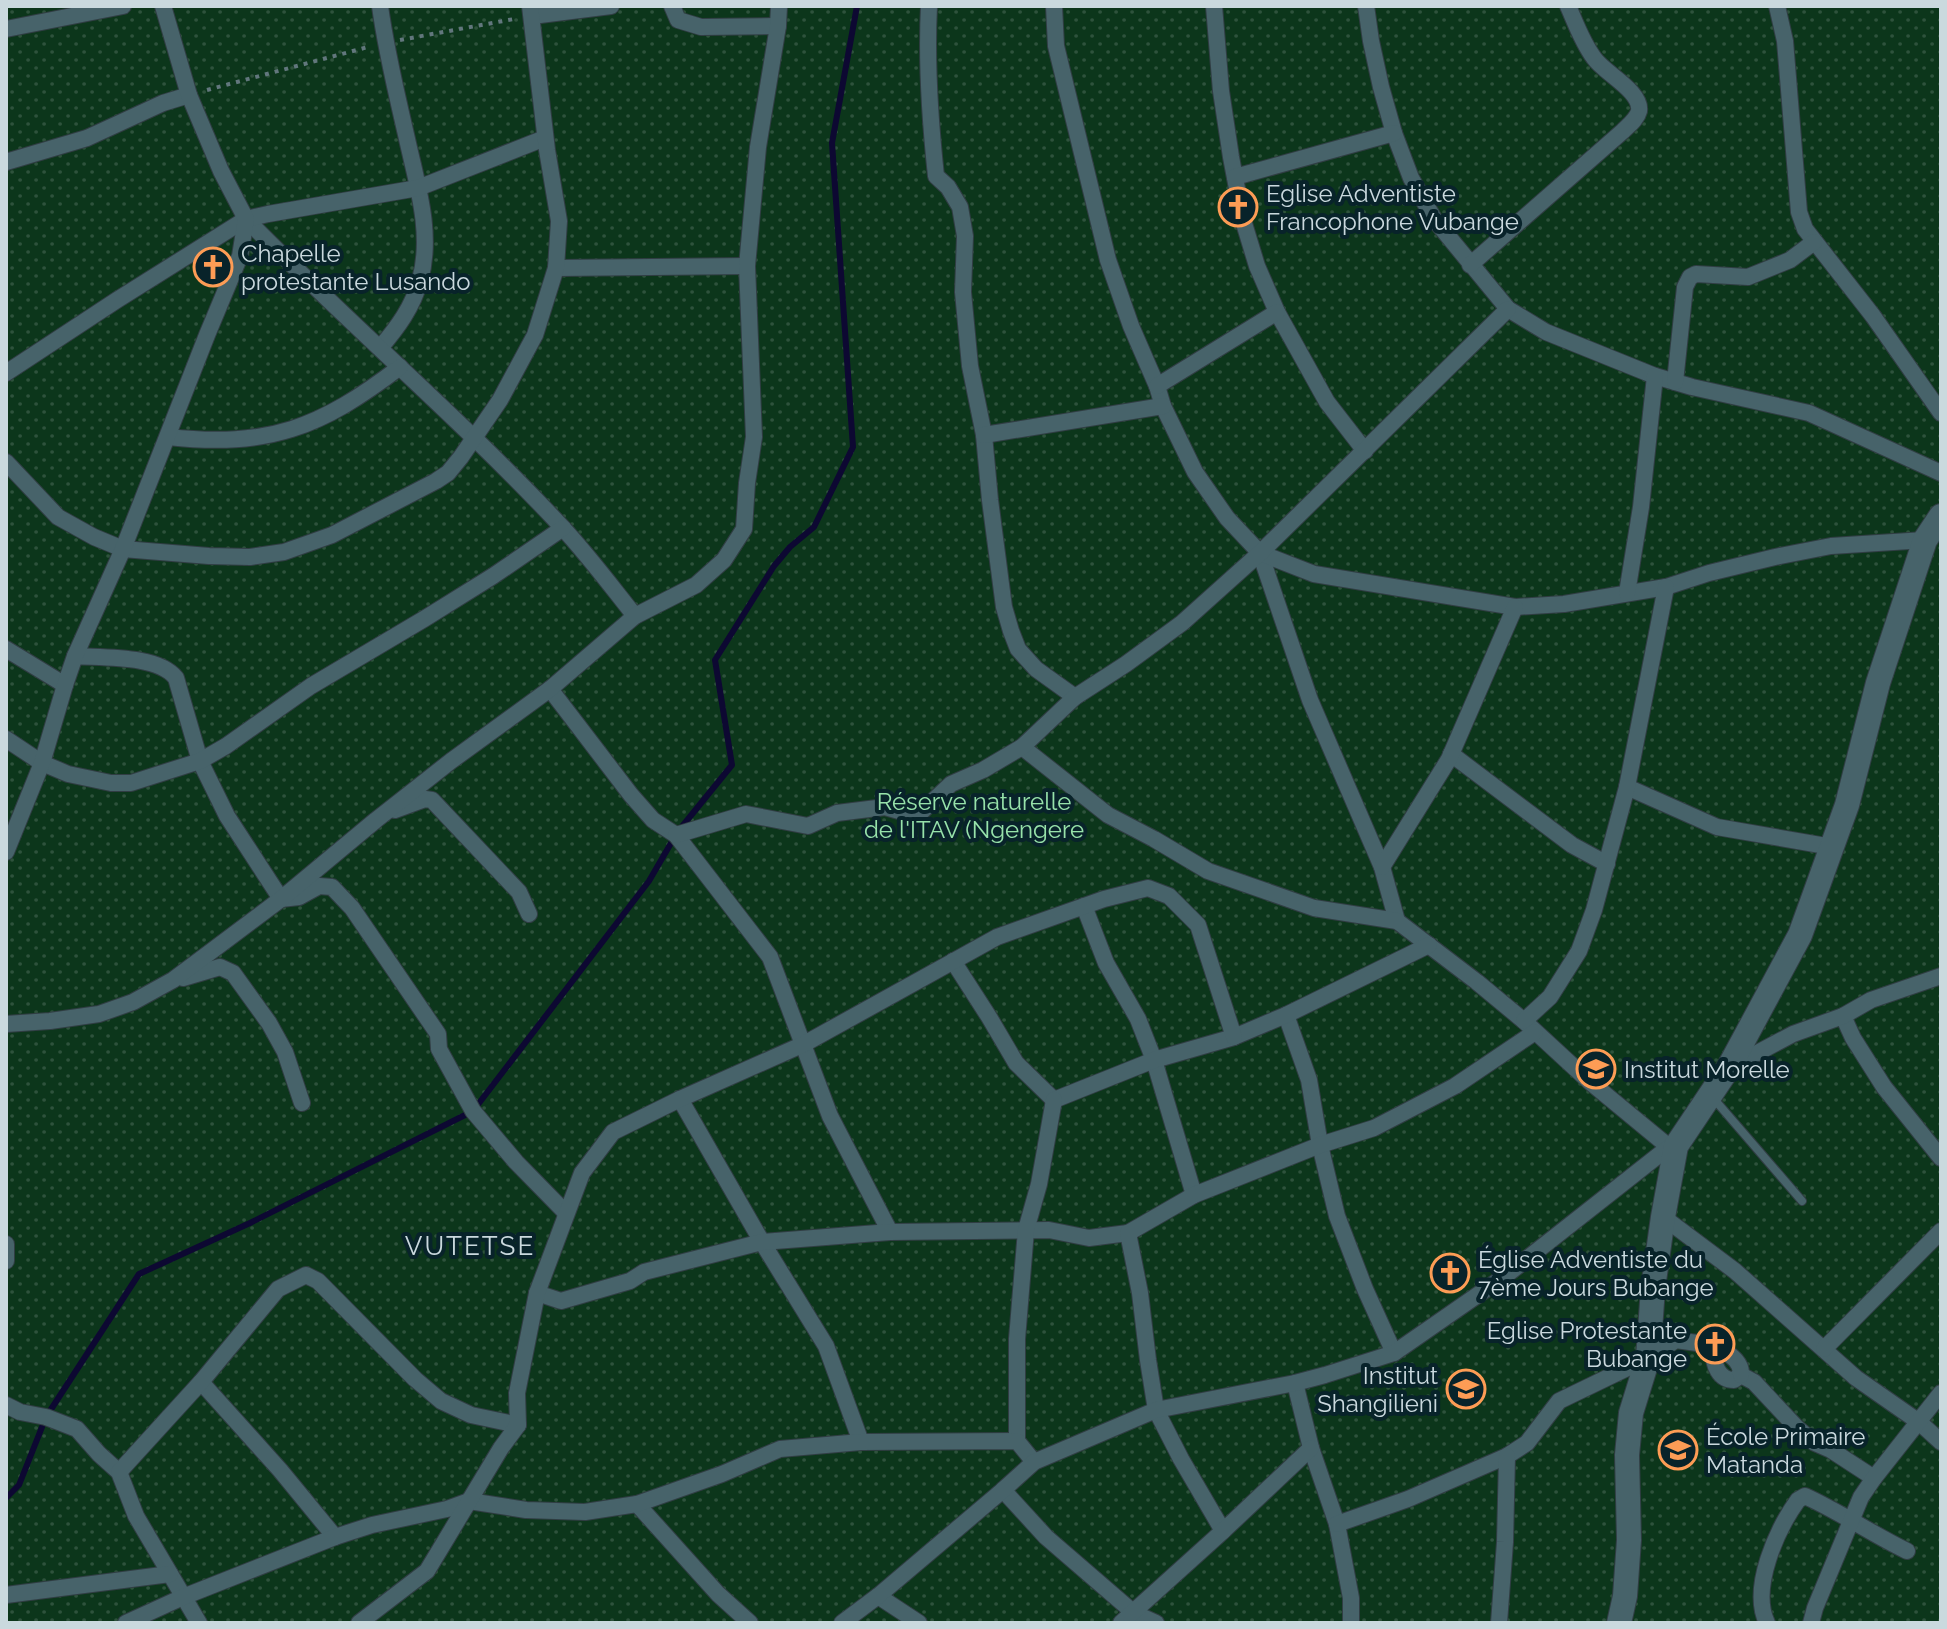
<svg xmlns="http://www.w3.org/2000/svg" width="1947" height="1629" font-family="Raleway,sans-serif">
	<defs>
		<pattern id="park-dots" width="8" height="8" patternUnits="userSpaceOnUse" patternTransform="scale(2)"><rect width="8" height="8" fill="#0c361b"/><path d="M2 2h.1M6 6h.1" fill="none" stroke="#2e523c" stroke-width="1.8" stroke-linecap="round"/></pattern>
	</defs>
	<rect width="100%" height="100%" fill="#08232a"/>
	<rect fill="url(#park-dots)" x="6" y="6" width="1935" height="1617"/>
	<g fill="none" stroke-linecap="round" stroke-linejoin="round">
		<g stroke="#0d0832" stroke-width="6">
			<path d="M680 829 732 765 715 660 774 566 790 547 814 527 853 447 832 143 857 6"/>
			<path d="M6 1498 19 1485 46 1417 139 1274 250 1223 473 1111 649 881 674 838"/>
		</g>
		<g stroke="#303d43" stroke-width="10">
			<path id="lane" d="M1714 1099 1802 1201"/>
		</g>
		<g stroke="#303d43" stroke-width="18">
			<g id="street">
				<path d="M380 6C386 51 397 95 407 139 417 184 433 234 420 280 413 307 397 328 380 348"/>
				<path d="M672 6 678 20 701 27 778 26"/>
				<path d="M929 6C926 63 930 120 936 176L948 187 960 207 965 236 963 292 970 366 984 435 990 500 1004 607 1011 631 1018 649 1036 669 1075 697"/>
				<path d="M1054 6 1056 46 1108 260 1131 326 1157 386 1163 406 1195 472 1227 518 1260 553 1310 700 1382 867 1397 921"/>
				<path d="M1214 6 1221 91 1231 157 1243 220 1257 266 1277 312 1327 402 1365 451"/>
				<path d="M1366 6 1371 41 1381 87 1394 133 1411 178 1434 219 1508 309 1546 332 1655 376 1692 387 1809 413 1941 473"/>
				<path d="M1777 6 1785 41 1799 212 1805 229 1873 316 1941 413"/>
				<path d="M532 16 611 6"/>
				<path d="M6 29 123 6"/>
				<path d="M6 162 87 138 163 103 189 95"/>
				<path d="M1235 177 1394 133"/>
				<path d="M246 219C349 324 461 419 561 526 588 555 611 586 635 616"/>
				<path d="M1470 265 1623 131C1629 125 1637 119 1639 111 1642 91 1604 73 1594 58 1582 42 1576 24 1568 6"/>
				<path d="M556 268 747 266"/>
				<path d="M6 373 117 300 246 219 268 214 418 188 545 138"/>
				<path d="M1675 382 1685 287 1690 277 1696 274 1748 277 1790 260 1814 242"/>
				<path d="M1157 386 1277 312"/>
				<path d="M984 435 1163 406"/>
				<path d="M168 437C269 448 320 428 400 367"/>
				<path d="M6 462 58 517 94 537 123 549 209 556 250 557 284 552 332 535 436 481 448 473 461 457 500 400 535 335 556 268 559 221 547 150 530 6"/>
				<path d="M1260 553 1314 574 1515 607 1564 604 1666 587 1709 573 1775 557 1831 546 1925 540"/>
				<path d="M1627 593 1641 507 1655 376"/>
				<path d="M6 649 65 685"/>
				<path d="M75 656C103 658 158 655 176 678L200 761 227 816 281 899 299 897 319 886 332 887 352 908 438 1034 439 1049 473 1111 516 1162 566 1213"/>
				<path d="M550 689 631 795 653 820 676 835 770 957 830 1116 890 1232"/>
				<path d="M6 739 42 763 68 774 111 783H131L200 761 226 746 311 686 424 619 493 576 563 528"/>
				<path d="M1022 747 1108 815 1154 839 1208 871 1314 908 1397 921 1477 982 1524 1021 1589 1081 1669 1147"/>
				<path d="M1451 754 1572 845 1607 864"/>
				<path d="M1627 787 1717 827 1832 847"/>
				<path d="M395 810 425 799 432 800 519 892 529 914"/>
				<path d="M676 835 746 814 808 826 837 813 885 807 917 816 951 784 983 770 1022 747 1075 697 1126 664 1182 623 1260 553 1508 309"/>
				<path d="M6 852 42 763 65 685 75 656 123 549 207 335 240 256 246 219 221 171 189 95 163 6"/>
				<path d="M1382 867 1449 759 1515 607"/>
				<path d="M1084 906 1106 963 1138 1019 1154 1060 1194 1195"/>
				<path d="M953 961 989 1017 1016 1063 1054 1100"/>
				<path d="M183 978 220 967 233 973 269 1023 285 1052 302 1103"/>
				<path d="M1286 1015 1309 1080 1320 1145 1337 1216 1365 1289 1394 1353"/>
				<path d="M1843 1016 1853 1038 1884 1087 1941 1158"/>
				<path d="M1524 1021 1550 997 1579 951 1594 910 1627 787 1666 587"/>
				<path d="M6 1024 50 1021 99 1014 133 1002 173 980 281 899 376 820 451 761 550 689 635 616 696 585 724 560 744 529 747 483 754 437 747 266 758 147 778 26 779 6"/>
				<path d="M1731 1067 1793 1034 1843 1016 1871 1000 1941 976"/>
				<path d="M680 1099 762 1242 826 1346 861 1442"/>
				<path d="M1054 1100 1154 1060 1234 1037 1286 1015 1429 945"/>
				<path d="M1663 1217 1735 1271 1856 1378 1919 1422 1941 1442"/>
				<path d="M6 1244V1261"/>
				<path d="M537 1293 561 1301 630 1281 644 1272 762 1242 890 1232 1049 1230 1089 1238 1128 1233"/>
				<path d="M1824 1349 1941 1231"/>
				<path d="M1714 1352C1713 1365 1719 1380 1734 1380L1741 1375"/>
				<path d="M1741 1375 1754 1382 1797 1428 1815 1443 1831 1450 1874 1478"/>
				<path d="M201 1382 280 1470 335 1537"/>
				<path d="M1295 1383 1311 1448 1337 1524 1351 1598V1623"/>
				<path d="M6 1405 20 1412 46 1417 77 1429 99 1454 119 1472 136 1516 199 1623"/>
				<path d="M1017 1441V1339L1026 1230 1039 1184 1054 1100"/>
				<path d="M119 1472 201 1382 278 1289 306 1275 318 1281 415 1379 441 1401 471 1415 518 1425"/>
				<path d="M1003 1490 1046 1537 1134 1613 1156 1623"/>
				<path d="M637 1504 718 1594 750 1623"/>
				<path d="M1337 1524 1408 1499 1507 1456 1527 1443 1559 1401 1648 1358 1676 1340 1697 1343 1714 1352 1723 1350C1732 1356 1742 1363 1741 1375"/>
				<path d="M1223 1531 1181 1459 1156 1410 1148 1360 1140 1293 1128 1233 1194 1195 1320 1145 1374 1128 1455 1086 1535 1032"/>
				<path d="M6 1595 170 1574"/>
				<path d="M878 1596 919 1623"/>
				<path d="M126 1623 183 1597 335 1537 372 1525 447 1509 469 1501 526 1510 585 1512 637 1504 722 1474 780 1449 861 1442 1017 1441 1034 1462"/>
				<path d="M359 1623 427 1571 501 1448 518 1425 517 1393 537 1293 582 1173 613 1132 680 1099 804 1044 997 937 1104 899 1148 888 1169 896 1198 925 1234 1037"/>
				<path d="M842 1623 878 1596 1003 1490 1034 1462 1156 1410 1295 1383 1325 1375 1394 1353 1505 1276 1669 1147 1676 1146"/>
				<path d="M1121 1623 1223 1531 1311 1448"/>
				<path d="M1499 1623 1505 1542 1507 1456"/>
				<path d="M1767 1623C1750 1588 1777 1529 1798 1500L1805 1496C1840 1512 1872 1534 1907 1551"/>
				<path d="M1811 1623 1815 1608 1861 1497 1874 1478 1941 1393"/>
			</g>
		</g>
		<g stroke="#303d43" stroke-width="26">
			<path id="secondary" d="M1619 1623 1625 1596 1629 1540 1627 1455 1631 1413 1648 1358 1653 1288 1663 1217 1676 1146 1729 1067 1800 935 1847 805 1878 683 1925 540 1941 516"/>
		</g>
		<g stroke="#62777d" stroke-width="4" stroke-dasharray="4 6" stroke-linecap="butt">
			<path d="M400 40 514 19"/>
			<path d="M207 90 368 47"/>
		</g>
		<use href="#lane" stroke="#47636a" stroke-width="8"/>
		<use href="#street" stroke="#47636a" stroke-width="16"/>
		<use href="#secondary" stroke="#47636a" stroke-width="24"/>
	</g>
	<defs>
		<g id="church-ring" transform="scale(2)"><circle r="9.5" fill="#08232a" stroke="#fd9c55" stroke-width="1.5"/><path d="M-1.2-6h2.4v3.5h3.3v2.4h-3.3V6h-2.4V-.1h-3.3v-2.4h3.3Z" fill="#fd9c55"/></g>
		<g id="school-ring" transform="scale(2)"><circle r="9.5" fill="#08232a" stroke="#fd9c55" stroke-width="1.5"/><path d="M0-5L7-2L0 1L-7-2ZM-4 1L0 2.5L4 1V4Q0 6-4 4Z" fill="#fd9c55"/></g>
	</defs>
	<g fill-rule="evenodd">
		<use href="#church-ring" x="1238" y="207"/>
		<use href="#church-ring" x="213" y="267"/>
		<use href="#school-ring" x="1596" y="1069"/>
		<use href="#church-ring" x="1450" y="1273"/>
		<use href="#church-ring" x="1715" y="1344"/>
		<use href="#school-ring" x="1466" y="1389"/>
		<use href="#school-ring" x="1678" y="1450"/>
	</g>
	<g text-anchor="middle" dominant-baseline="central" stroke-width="8" stroke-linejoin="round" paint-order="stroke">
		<g font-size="24" fill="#cad9de" stroke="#08232a" text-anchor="start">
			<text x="1266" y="193">Eglise Adventiste<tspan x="1266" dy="28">Francophone Vubange</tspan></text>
			<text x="241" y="253">Chapelle<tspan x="241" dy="28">protestante Lusando</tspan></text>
			<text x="1624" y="1069">Institut Morelle</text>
			<text x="1478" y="1259">Église Adventiste du<tspan x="1478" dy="28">7ème Jours Bubange</tspan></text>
			<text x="1687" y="1330" text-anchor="end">Eglise Protestante<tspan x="1687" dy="28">Bubange</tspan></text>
			<text x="1438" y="1375" text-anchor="end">Institut<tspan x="1438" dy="28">Shangilieni</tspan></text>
			<text x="1706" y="1436">École Primaire<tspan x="1706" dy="28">Matanda</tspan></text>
		</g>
		<g font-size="24" fill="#97e2aa" stroke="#08232a">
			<text x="974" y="801">Réserve naturelle<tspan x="974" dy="28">de l'ITAV (Ngengere</tspan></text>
		</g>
		<g font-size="26" letter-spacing="2" fill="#cad9de" stroke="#08232a">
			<text x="470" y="1246">VUTETSE</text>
		</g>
	</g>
	<rect width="1947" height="1629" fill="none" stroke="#cad9de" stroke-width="16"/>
</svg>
